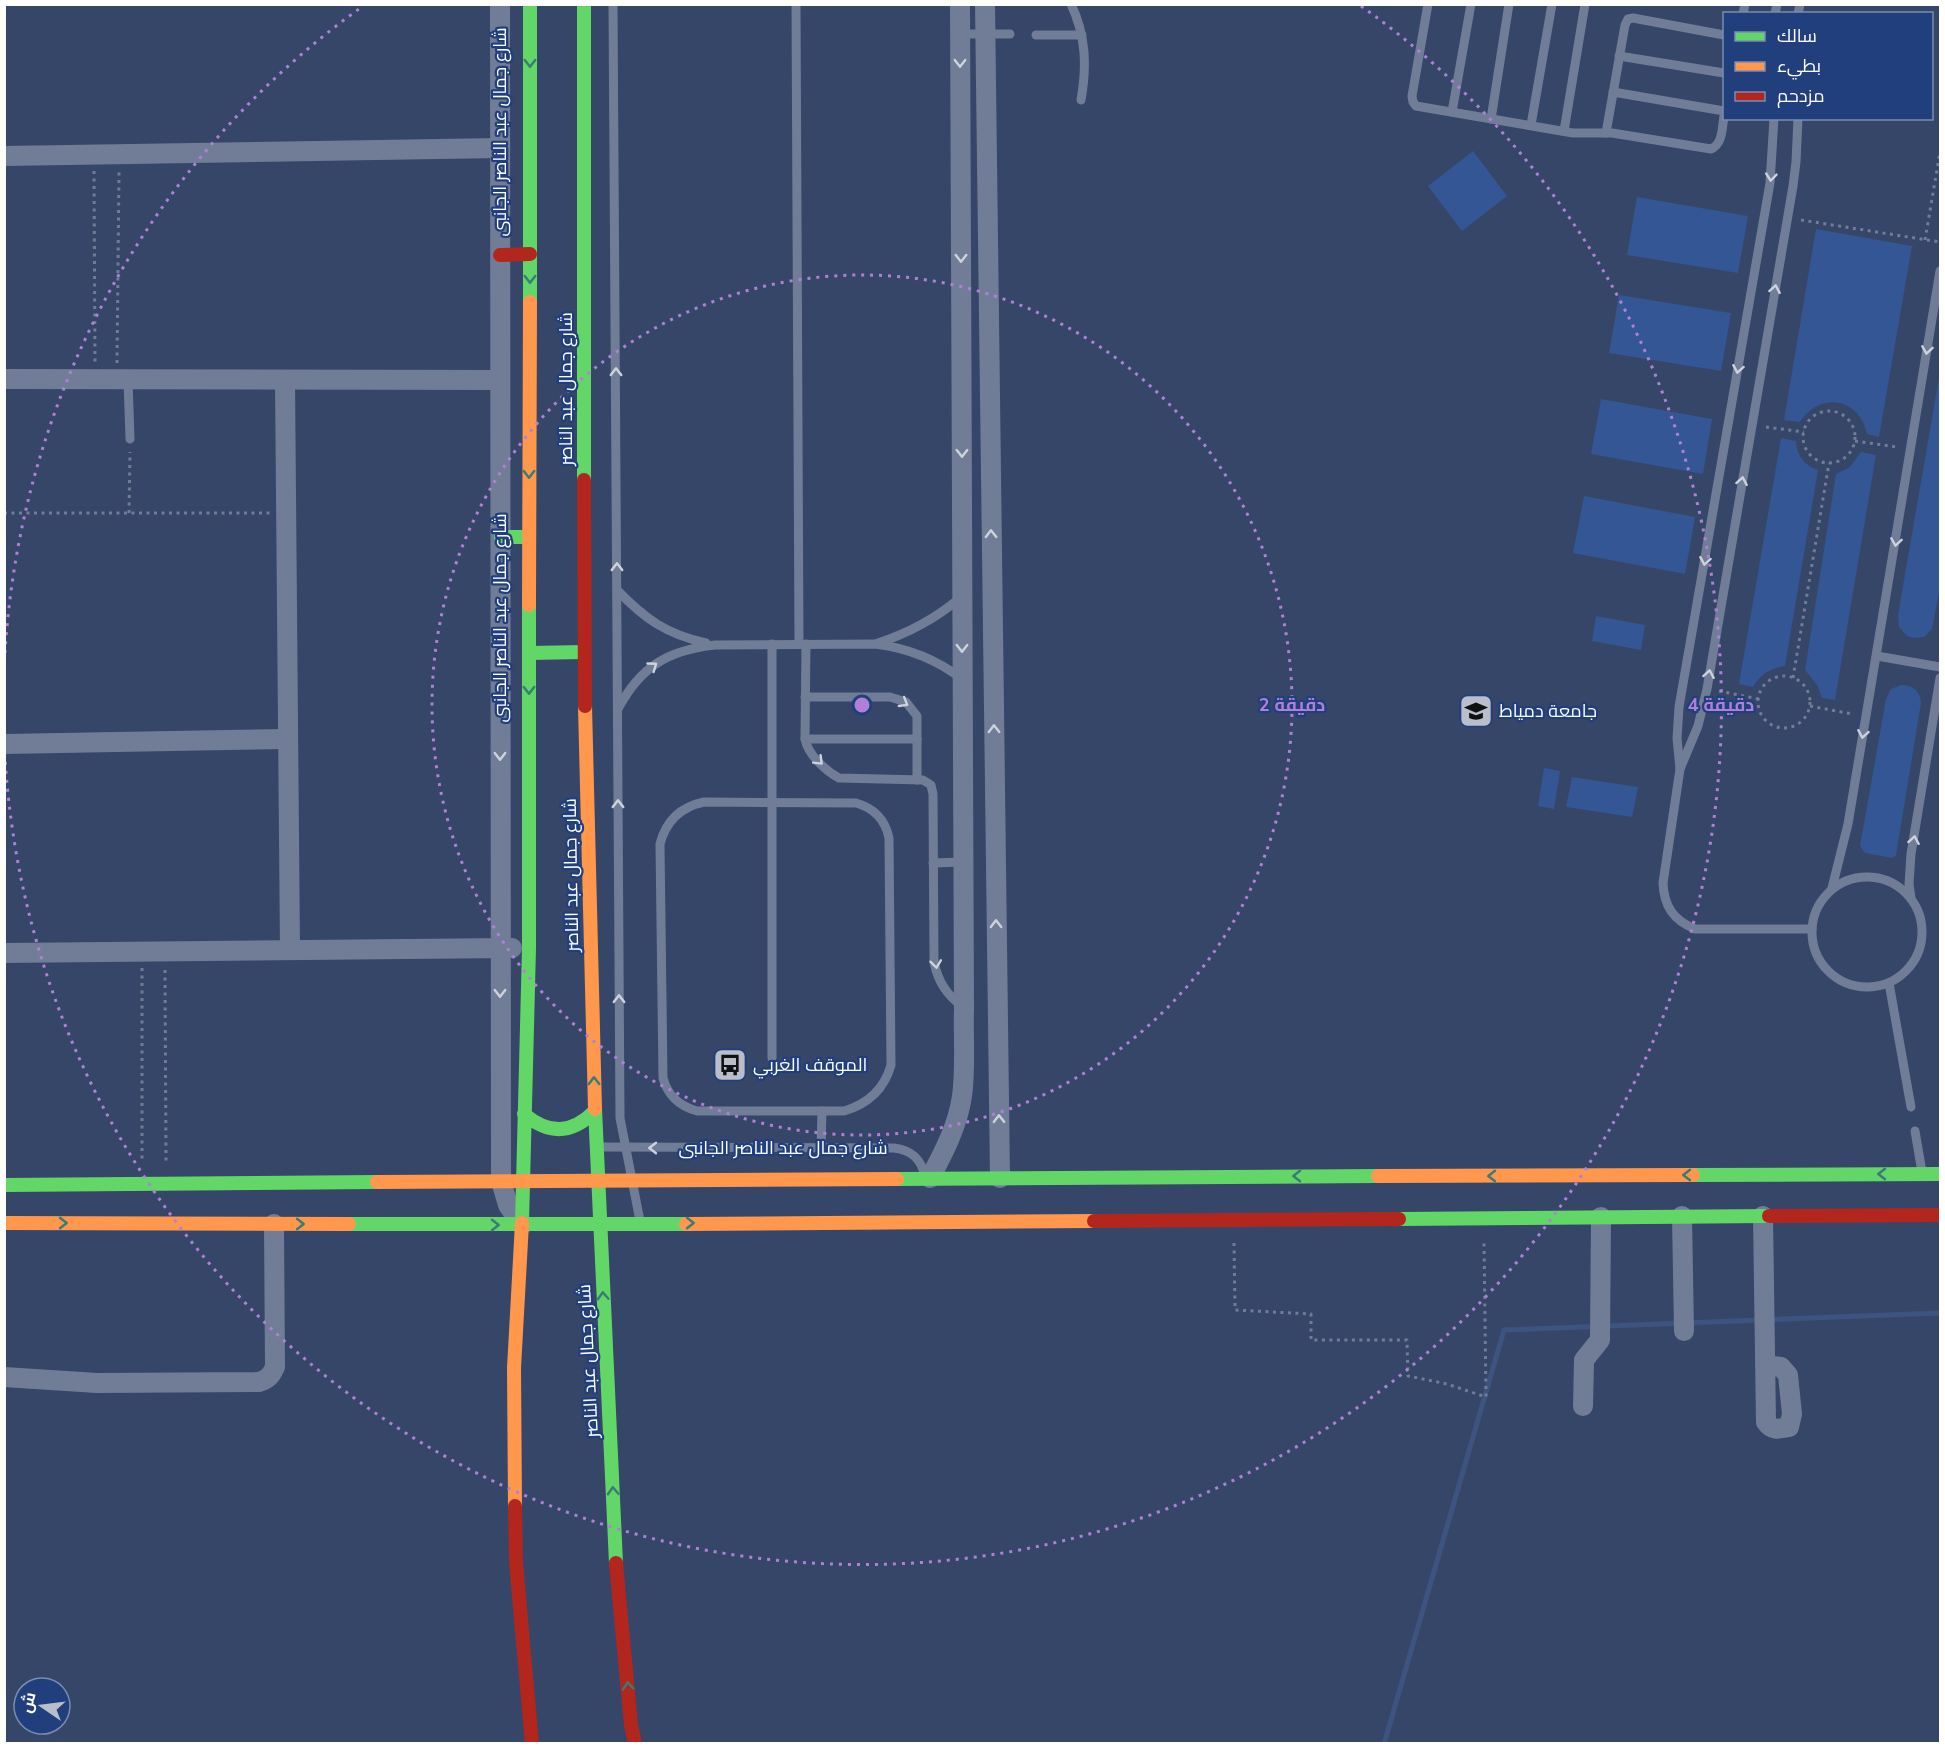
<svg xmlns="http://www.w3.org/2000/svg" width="1945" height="1748" font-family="'Nunito Sans',Cairo,sans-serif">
	<rect width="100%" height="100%" fill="#364668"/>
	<g fill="#345694">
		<path d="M1473 151 1507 196 1462 231 1428 186Z"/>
		<path d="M1637 197 1748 216 1738 273 1627 255Z"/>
		<path d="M1816 229 1912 246 1879 437 1867 434C1859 398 1821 391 1800 422L1784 420Z"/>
		<path d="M1619 295 1731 313 1721 371 1609 353Z"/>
		<path d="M1940 372V586L1932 629 1924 637 1913 638 1907 636 1899 627 1898 615Z"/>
		<path d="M1601 399 1712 419 1703 474 1591 454Z"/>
		<path d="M1781 438 1796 441C1797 456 1804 465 1818 470L1785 666C1771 668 1760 674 1753 687L1739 684Z"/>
		<path d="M1861 452 1876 455 1835 700 1822 698 1817 685 1805 670 1836 474 1850 467Z"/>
		<path d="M1584 496 1695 517 1685 574 1573 553Z"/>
		<path d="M1596 616 1645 625 1641 650 1592 641Z"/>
		<path d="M1901 685C1913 685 1920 691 1921 703L1896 855 1892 858 1865 853 1860 846 1886 699 1891 689Z"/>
		<path d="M1544 768 1560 771 1554 809 1538 806Z"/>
		<path d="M1572 777 1638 787 1632 817 1566 807Z"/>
	</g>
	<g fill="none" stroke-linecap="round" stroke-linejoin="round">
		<path stroke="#3d5481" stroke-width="5" d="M1384 1744 1504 1330 1940 1313"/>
		<g stroke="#717d97" stroke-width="3" stroke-dasharray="3 4.5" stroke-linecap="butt">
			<path d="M94 171 95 363"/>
			<path d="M1801 220 1940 242"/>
			<path d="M1925 240 1940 152"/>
			<path d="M117 363 119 171"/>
			<circle cx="1829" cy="437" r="26"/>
			<path d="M1766 427 1804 432"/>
			<path d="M1855 441 1897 447"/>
			<path d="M4 513H270"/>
			<path d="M129 513 130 452"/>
			<circle cx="1784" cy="702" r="26"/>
			<path d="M1793 678 1829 463"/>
			<path d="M1719 691 1759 699"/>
			<path d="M1810 706 1852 714"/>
			<path d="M142 968V1162"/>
			<path d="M165 970 166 1162"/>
			<path d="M1234 1243 1235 1310 1311 1314V1340H1407L1408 1376 1447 1384 1486 1397 1484 1241"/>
		</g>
		<g stroke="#717d97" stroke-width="9">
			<path d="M613 4 620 1118 640 1221"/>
			<path d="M796 4 799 644"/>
			<path d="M1071 4C1086 36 1087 66 1081 100"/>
			<path d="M1428 4 1412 96 1413 102 1416 106 1573 133H1612L1711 149C1723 144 1722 128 1724 116"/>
			<path d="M1743 14 1745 4"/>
			<path d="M1775 14 1777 4"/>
			<path d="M1798 14 1800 4"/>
			<path d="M960 34H1010"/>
			<path d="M1036 35H1082"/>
			<path d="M1619 56 1724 73"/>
			<path d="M1613 92 1724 111"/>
			<path d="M1452 112 1471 4"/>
			<path d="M1798 118 1796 162 1793 186 1707 689 1698 726 1680 769 1663 883C1664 906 1673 920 1695 929H1812"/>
			<path d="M1491 119 1509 4"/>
			<path d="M1531 125 1552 4"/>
			<path d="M1564 131 1585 4"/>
			<path d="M1606 133 1625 25 1628 19 1633 18 1724 35"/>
			<path d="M128 380 130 439"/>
			<path d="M617 590C645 619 666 634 706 643"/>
			<path d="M878 643C909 633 935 619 960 598"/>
			<path d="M806 644 805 739C808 755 826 771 839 778L923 780 931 785 933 794 934 962C938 982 947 995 963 1007"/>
			<path d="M1877 656 1940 667"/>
			<path d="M805 697H890L906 702 917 716V780"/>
			<path d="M618 709C640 667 668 650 715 645L875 644C908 648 936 659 962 679"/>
			<path d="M805 739H917"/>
			<path d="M1680 769 1677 738 1679 707 1770 183 1774 118"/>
			<path d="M704 802 856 803C874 808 885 819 889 838L891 1065C884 1090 868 1104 844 1111H697C679 1106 668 1096 663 1078L660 844C666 821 680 807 704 802Z"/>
			<path d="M933 863 963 862"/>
			<circle cx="1867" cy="932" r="55"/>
			<path d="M1832 888 1848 824 1940 271"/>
			<path d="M1911 898 1909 884 1911 854 1940 678"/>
			<path d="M1889 983 1911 1107"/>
			<path d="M772 1058V644"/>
			<path d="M1915 1131 1922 1172"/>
			<path d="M599 1147 894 1148C912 1150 921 1159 925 1176"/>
			<path d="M821 1148 822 1111"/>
		</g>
		<g stroke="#717d97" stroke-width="20">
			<path d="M500 4 501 1181 508 1205 522 1225"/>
			<path d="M985 4 1000 1178"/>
			<path d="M4 156 500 148"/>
			<path d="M4 379 500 380"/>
			<path d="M285 380 290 950"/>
			<path d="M4 744 288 739"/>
			<path d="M4 953 512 948"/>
			<path d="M930 1178C944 1152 958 1125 962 1096 966 1068 963 1036 964 1008L960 4"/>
			<path d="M1682 1216 1684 1331"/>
			<path d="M1763 1216 1766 1422C1772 1431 1779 1429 1789 1427L1792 1414 1788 1375 1781 1367 1765 1365"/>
			<path d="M4 1377 97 1383 259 1382C268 1379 271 1376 275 1367L274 1224"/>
			<path d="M1583 1406 1584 1360 1600 1340 1601 1217"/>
		</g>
		<g stroke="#63d668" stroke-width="14">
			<path d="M584 4V480"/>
			<path d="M530 302V4"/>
			<path d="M501 537H529"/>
			<path d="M529 653 584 652"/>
			<path d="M595 1109 616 1563"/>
			<path d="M524 1114C549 1135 572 1134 595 1111"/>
			<path d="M1693 1175 1940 1174"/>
			<path d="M897 1179 1378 1176"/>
			<path d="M4 1185 377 1182"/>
			<path d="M1399 1219 1769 1216"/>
			<path d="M522 1223 529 948V605"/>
			<path d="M349 1224H686"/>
		</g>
		<g stroke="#ff974d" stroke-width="14">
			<path d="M529 605 530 302"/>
			<path d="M585 706 595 1109"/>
			<path d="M1378 1176 1693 1175"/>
			<path d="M377 1182 897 1179"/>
			<path d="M4 1223 349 1224"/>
			<path d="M686 1224 1094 1221"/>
			<path d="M515 1506 514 1368 522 1223"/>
		</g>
		<g stroke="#b3261e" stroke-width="14">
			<path d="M500 255 530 254"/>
			<path d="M584 480 585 706"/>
			<path d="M1769 1216 1940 1215"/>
			<path d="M1094 1221 1399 1219"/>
			<path d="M515 1506 516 1563 532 1744"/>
			<path d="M616 1563 631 1725 635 1744"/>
		</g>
	</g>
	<defs><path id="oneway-chevron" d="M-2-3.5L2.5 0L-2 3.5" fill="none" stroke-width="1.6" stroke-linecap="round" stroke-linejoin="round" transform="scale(1.5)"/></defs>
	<g stroke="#3b7b75">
		<use href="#oneway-chevron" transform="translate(530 63) rotate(90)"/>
		<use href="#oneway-chevron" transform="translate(530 279) rotate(90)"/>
		<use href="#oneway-chevron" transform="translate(529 474) rotate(90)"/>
		<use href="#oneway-chevron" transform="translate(529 690) rotate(90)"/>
		<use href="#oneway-chevron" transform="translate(594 1081) rotate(-91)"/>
		<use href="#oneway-chevron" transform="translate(1882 1174) rotate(180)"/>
		<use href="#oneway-chevron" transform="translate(1687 1175) rotate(180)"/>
		<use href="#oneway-chevron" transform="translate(1297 1176) rotate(180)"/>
		<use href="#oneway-chevron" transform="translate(1492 1176) rotate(180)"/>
		<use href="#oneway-chevron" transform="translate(63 1223)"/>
		<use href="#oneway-chevron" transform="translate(690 1223)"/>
		<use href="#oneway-chevron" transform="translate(300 1224)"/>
		<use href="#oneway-chevron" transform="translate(495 1225)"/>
		<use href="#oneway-chevron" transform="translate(603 1296) rotate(-93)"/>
		<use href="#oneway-chevron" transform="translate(613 1491) rotate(-93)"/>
		<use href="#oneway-chevron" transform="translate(628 1686) rotate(-95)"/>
	</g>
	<g stroke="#cdd2db">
		<use href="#oneway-chevron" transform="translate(960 63) rotate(90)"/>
		<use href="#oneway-chevron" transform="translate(1771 177) rotate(96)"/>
		<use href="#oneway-chevron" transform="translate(961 258) rotate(90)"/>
		<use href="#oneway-chevron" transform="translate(1775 289) rotate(-80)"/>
		<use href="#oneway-chevron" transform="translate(1927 350) rotate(99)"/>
		<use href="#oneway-chevron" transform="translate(1738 369) rotate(100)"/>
		<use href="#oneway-chevron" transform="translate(616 372) rotate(-90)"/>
		<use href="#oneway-chevron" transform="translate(962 453) rotate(90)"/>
		<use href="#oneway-chevron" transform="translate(1742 481) rotate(-80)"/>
		<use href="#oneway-chevron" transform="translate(991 534) rotate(-91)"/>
		<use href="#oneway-chevron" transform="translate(1896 542) rotate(99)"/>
		<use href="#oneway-chevron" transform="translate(1705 561) rotate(100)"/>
		<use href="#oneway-chevron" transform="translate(617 567) rotate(-90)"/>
		<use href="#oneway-chevron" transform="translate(962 648) rotate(90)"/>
		<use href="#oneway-chevron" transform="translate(653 666) rotate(-36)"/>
		<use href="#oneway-chevron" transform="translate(1709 674) rotate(-80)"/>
		<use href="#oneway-chevron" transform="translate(904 703) rotate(31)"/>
		<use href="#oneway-chevron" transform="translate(994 729) rotate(-91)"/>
		<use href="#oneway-chevron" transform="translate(1863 734) rotate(100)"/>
		<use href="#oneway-chevron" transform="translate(500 756) rotate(90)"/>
		<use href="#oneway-chevron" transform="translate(819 761) rotate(45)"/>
		<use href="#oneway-chevron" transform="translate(618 804) rotate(-90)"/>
		<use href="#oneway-chevron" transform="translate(1914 840) rotate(-80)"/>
		<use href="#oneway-chevron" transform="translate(996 924) rotate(-91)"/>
		<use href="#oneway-chevron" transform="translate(936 964) rotate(83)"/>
		<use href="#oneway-chevron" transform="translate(500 993) rotate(90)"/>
		<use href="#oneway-chevron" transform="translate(619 999) rotate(-90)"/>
		<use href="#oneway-chevron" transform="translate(999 1119) rotate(-91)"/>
		<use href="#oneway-chevron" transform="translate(653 1148) rotate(-180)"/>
	</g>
	<g fill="none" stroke="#b080d9" stroke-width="3" stroke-dasharray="3 6">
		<circle cx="862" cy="705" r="430"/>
		<path d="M5 653A859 859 0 0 1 363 6M1361 6A859 859 0 1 1 5 757"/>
	</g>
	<defs>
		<g id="university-square" transform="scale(1.725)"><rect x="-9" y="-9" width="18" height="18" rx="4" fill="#b9beca" stroke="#213f7d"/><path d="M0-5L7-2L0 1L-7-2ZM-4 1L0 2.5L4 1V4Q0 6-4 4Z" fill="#111"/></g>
		<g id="bus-square" transform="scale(1.725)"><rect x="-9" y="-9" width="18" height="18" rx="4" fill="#b9beca" stroke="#213f7d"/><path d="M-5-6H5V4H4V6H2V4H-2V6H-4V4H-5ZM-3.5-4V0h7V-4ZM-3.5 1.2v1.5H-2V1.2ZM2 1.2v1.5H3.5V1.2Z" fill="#111"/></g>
	</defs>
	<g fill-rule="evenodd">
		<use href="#university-square" x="1476" y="711"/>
		<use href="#bus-square" x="730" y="1065"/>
	</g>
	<g text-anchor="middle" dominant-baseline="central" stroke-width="4.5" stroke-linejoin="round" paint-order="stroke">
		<g font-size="18" fill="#fff" stroke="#213f7d">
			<text transform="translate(500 132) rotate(-90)">شارع جمال عبد الناصر الجانبى</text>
			<text transform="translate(566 389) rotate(-90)">شارع جمال عبد الناصر</text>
			<text transform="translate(500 618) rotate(-90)">شارع جمال عبد الناصر الجانبى</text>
			<text transform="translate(571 875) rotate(-91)">شارع جمال عبد الناصر</text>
			<text x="783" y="1148">شارع جمال عبد الناصر الجانبى</text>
			<text transform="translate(588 1361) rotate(-93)">شارع جمال عبد الناصر</text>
		</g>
		<g font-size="18" fill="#fff" stroke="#213f7d" text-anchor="start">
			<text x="1499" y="711">جامعة دمياط</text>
			<text x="753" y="1065">الموقف الغربي</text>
		</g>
	</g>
	<circle cx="862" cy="705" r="9" fill="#b080d9" stroke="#213f7d" stroke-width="3"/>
	<g font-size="18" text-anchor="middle" font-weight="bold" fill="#b080d9" stroke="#213f7d" stroke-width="4.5" stroke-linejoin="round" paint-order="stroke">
		<text x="1292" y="711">2 دقيقة</text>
		<text x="1721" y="711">4 دقيقة</text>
	</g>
	<rect width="1945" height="1748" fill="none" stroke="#ffffff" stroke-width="12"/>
	<rect x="1723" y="12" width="210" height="108" fill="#213f7d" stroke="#7a8cb1" stroke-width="1.5"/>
	<rect x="1735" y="32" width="30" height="9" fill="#63d668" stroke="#7a8cb1" stroke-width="1.5"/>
	<text x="1777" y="42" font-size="18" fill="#ffffff">سالك</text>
	<rect x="1735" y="62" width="30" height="9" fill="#ff974d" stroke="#7a8cb1" stroke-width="1.5"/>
	<text x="1777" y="72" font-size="18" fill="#ffffff">بطيء</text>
	<rect x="1735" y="92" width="30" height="9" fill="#b3261e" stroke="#7a8cb1" stroke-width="1.5"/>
	<text x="1777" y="102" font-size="18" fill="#ffffff">مزدحم</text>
	<g transform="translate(42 1706) rotate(284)"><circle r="28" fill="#213f7d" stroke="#7a8cb1" stroke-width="1.5"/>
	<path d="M0-4.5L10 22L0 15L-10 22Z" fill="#b9beca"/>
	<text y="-9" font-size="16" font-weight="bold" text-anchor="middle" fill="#ffffff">ش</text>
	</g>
</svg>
